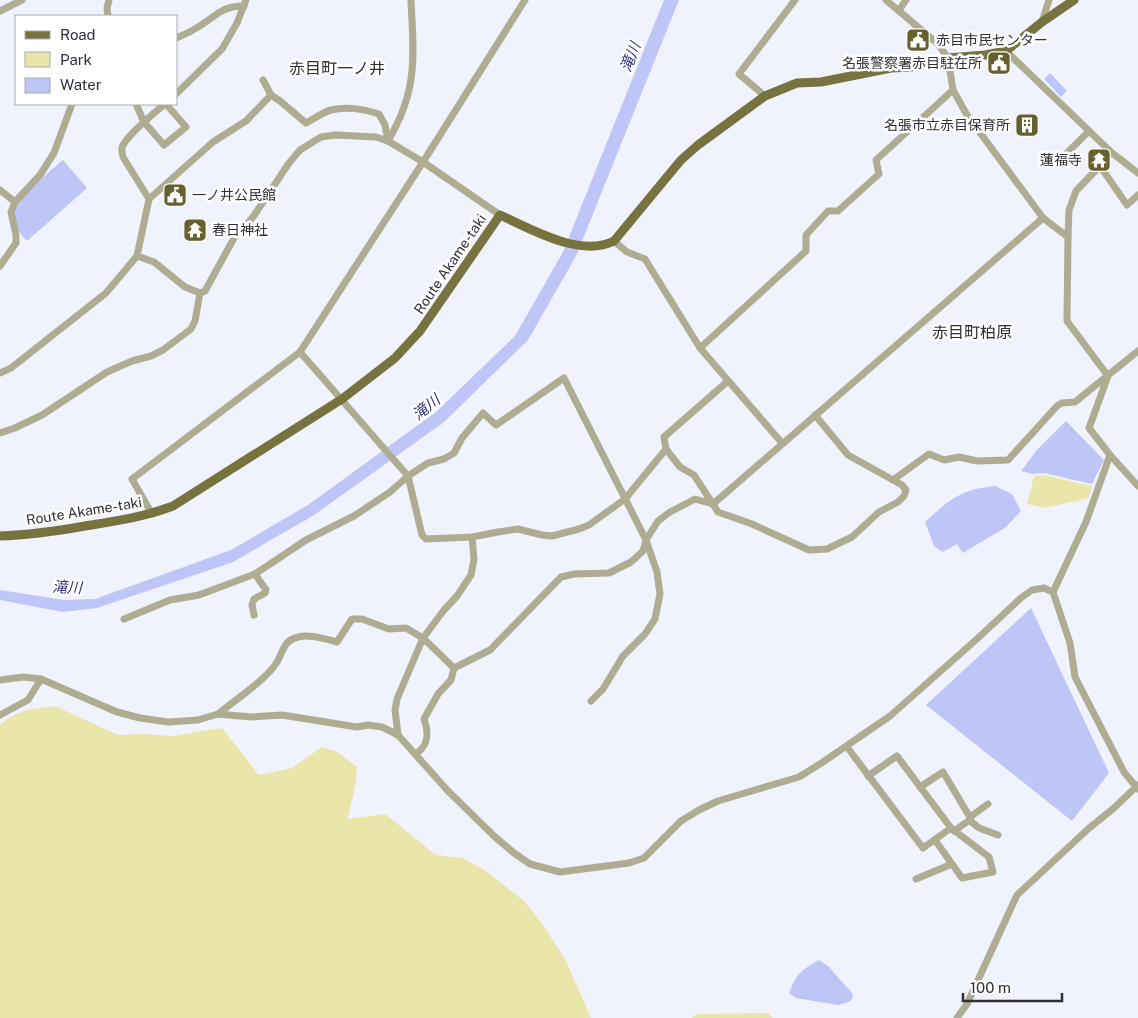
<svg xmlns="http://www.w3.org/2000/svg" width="1138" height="1018" font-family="'Public Sans','Noto Sans JP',sans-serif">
	<rect width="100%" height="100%" fill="#f0f2fe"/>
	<g fill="#eae6a9">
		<path d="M1043 475 1092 486 1089 498 1045 508 1027 504 1034 476Z"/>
		<path d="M55 706 118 735 143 734 171 736 222 728 259 775 292 768 322 747 337 752 357 767 356 781 348 819 385 814 436 855 462 858 483 869 524 901 543 925 566 961 591 1018H0V725C16 710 35 708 55 706Z"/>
		<path d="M768 1013 773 1018H692L697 1014Z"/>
	</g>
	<g fill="#bec5f7">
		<path d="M664 0H679L576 256 528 340 444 422 314 515 233 562 97 608 63 612 0 600V590L64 600 95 599 231 550 308 505 436 412 515 336 563 252Z"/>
		<path d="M1050 73 1067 91 1061 97 1044 79Z"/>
		<path d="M63 160 87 188 27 241C20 234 13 225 14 214 15 200 51 170 63 160Z"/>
		<path d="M1066 421 1104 460 1092 484 1044 473 1033 474 1021 471 1037 450Z"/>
		<path d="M995 486 1012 494 1021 511 1006 527 963 553 957 544 942 552 934 546 925 522C949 500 961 489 995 486Z"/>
		<path d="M1031 608 1109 773 1072 821 926 705Z"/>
		<path d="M819 960 828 966 852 993 853 998 849 1002 838 1005 796 998 789 993C796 974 801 970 819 960Z"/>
	</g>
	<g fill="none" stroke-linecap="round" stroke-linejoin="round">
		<g stroke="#afad91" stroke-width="7">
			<path d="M886 0 938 44 948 58 953 90 967 115 1043 218 1068 237 1067 321 1108 376 1089 428 1110 455 1138 486"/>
			<path d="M899 10 906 0"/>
			<path d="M0 11 22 0"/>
			<path d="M108 16 107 8 109 0"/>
			<path d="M1042 22 1049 0"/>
			<path d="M176 38C183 35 191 32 198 27 215 17 223 5 244 6"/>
			<path d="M1006 51 1111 152 1100 166 1127 205 1138 195"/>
			<path d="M263 80 271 95"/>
			<path d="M176 94 222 49 237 23 246 0"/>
			<path d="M765 96 739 74 795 0"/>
			<path d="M136 104 144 122 164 145 186 127 166 104"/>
			<path d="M388 141C399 122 408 101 411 79 415 53 412 26 411 0"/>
			<path d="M1111 152 1138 173"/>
			<path d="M1057 163 1089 131"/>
			<path d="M0 190 15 202"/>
			<path d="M149 199 123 157C122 153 121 148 123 145 129 134 155 112 165 104"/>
			<path d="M1068 237 1069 210 1076 191 1100 166"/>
			<path d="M614 241 627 252 645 259 700 348 782 443"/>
			<path d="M137 256 154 262 185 287 200 293"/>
			<path d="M0 266 16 243V235L11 212 15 202 40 175 54 153 72 104"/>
			<path d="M700 348 806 251V235L828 211H838L879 174 876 160 953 90"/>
			<path d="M300 352 408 476 422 535 426 539 472 537 498 532 518 529 542 535 552 536 579 529 589 525 625 499 666 449"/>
			<path d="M0 373 11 368 106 293 137 256 149 199 213 142 246 121 271 95 280 101 306 123C314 119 323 112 331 110 346 106 365 109 379 114L385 125 388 141"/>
			<path d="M728 381 664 437 666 449 680 467 694 475 718 512 752 524 809 550 827 549 852 537 879 512 898 502 904 496 906 490 902 485 848 455 815 415"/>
			<path d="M0 433 15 428 42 415 107 372 132 361 151 356 163 350 191 329 195 321 200 293 205 291 234 238 253 217 289 163 300 150 321 137 335 135 376 137 388 141 423 162 500 215"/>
			<path d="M1110 455 1086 522 1053 592 1070 643 1075 677 1124 772 1138 789"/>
			<path d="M893 480 929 454 944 460 959 457 977 461 1008 460 1057 406 1062 403 1075 402 1138 351"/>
			<path d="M713 504 1043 218"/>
			<path d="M152 514 132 479 300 352 423 162 525 0"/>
			<path d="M254 615 252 605 254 599 265 593 266 590 255 574"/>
			<path d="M124 619 170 600 199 595 255 574 306 540 354 516 390 492 408 476 428 463 444 459 454 453 462 438 483 413 496 425 564 378 646 540 657 572 660 594 655 619 645 634 623 656 603 689 591 701"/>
			<path d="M0 680 23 677 41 679 117 712 140 718 168 722 198 720 218 714 251 717 282 715 357 727 368 725 382 727 398 735 448 791 494 836 514 853 530 864 560 872 629 863 644 858 681 821 699 810 718 801 799 777 823 762 890 716 978 638 1022 597 1032 590 1044 588 1053 592"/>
			<path d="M218 714C235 700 266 680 277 662 282 654 284 641 295 638 307 633 325 639 337 642L352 619H362L389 629 406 628 423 638 454 668"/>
			<path d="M0 715 28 700 41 679"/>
			<path d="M398 735 395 710 397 699 423 638 444 610 457 596 471 575 474 559 472 537"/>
			<path d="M847 747 923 848 951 828"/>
			<path d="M416 754C429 745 429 733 424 719L438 694 451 680 454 668 490 650 561 577 574 574 609 573 631 562 643 551 646 540 658 521 670 512 695 499 713 504"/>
			<path d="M868 776 897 756 951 828 989 857 993 872 962 878 935 840"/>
			<path d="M920 787 943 772 971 819 954 831"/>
			<path d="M970 817 988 804"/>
			<path d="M969 820 979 828 998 835"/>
			<path d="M916 879 952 864"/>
			<path d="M957 1018 967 1004 1017 895 1088 829 1114 808 1138 785"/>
		</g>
		<path stroke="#77733e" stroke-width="9" d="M0 536C29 535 57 531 85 526 116 521 144 517 173 506L342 399 395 358 420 331 500 215C531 229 580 258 614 241L681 160 698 145 765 96 797 83 821 82 891 68 912 67 948 58 985 55 1006 51 1042 22 1074 0"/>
	</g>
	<defs>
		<g id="civic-square" transform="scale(1.25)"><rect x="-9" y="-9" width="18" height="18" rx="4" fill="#65602d" stroke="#fff"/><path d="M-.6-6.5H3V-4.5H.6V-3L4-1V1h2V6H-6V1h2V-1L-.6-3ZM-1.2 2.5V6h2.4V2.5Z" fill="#fff"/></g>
		<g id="building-square" transform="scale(1.25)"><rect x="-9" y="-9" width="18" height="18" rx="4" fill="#65602d" stroke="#fff"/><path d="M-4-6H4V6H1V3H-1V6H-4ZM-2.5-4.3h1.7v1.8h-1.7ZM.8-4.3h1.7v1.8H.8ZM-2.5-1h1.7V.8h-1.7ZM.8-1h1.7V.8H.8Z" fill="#fff"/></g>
		<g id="temple-square" transform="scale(1.25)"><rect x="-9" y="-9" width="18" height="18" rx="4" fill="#65602d" stroke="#fff"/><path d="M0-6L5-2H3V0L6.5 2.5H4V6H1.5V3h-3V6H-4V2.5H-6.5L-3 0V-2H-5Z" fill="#fff"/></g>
	</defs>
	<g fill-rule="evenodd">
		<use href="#civic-square" x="918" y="40"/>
		<use href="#civic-square" x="999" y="63"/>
		<use href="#building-square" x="1027" y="125"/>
		<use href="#temple-square" x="1099" y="160"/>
		<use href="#civic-square" x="175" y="195"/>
		<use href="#temple-square" x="195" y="230"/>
	</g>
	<g text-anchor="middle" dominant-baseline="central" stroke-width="5" stroke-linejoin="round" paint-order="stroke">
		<g font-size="14" fill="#2e2f37" stroke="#fff" text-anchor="start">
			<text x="936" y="40">赤目市民センター</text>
			<text x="982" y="63" text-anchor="end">名張警察署赤目駐在所</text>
			<text x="1010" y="125" text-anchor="end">名張市立赤目保育所</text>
			<text x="1082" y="160" text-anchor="end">蓮福寺</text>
			<text x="192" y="195">一ノ井公民館</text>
			<text x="212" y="230">春日神社</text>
		</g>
		<g font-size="14" fill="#2e2f37" stroke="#fff">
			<text transform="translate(450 264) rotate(-56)">Route Akame-taki</text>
			<text transform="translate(84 511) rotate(-9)">Route Akame-taki</text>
		</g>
		<g font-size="15" font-style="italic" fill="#33347a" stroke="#fff">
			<text transform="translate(630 57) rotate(-69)">滝川</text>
			<text transform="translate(426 407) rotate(-39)">滝川</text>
			<text transform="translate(67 587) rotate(2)">滝川</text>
		</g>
		<g font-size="16" fill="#2e2f37" stroke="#fff">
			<text x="337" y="68">赤目町一ノ井</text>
			<text x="972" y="332">赤目町柏原</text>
		</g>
	</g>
	<rect x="15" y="15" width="162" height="90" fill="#ffffff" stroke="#abacaf"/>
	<rect x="25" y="31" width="25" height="8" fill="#77733e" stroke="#abacaf"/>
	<text x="60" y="40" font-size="15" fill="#2e2f37">Road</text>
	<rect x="25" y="52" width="25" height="15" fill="#eae6a9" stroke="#abacaf"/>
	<text x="60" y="65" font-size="15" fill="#2e2f37">Park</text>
	<rect x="25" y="78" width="25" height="15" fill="#bec5f7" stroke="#abacaf"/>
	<text x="60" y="90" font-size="15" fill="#2e2f37">Water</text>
	<path d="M963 993v8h99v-8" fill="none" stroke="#2e2f37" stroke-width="2.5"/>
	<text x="970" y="993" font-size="15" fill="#2e2f37" stroke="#ffffff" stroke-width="4" paint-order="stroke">100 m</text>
</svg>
